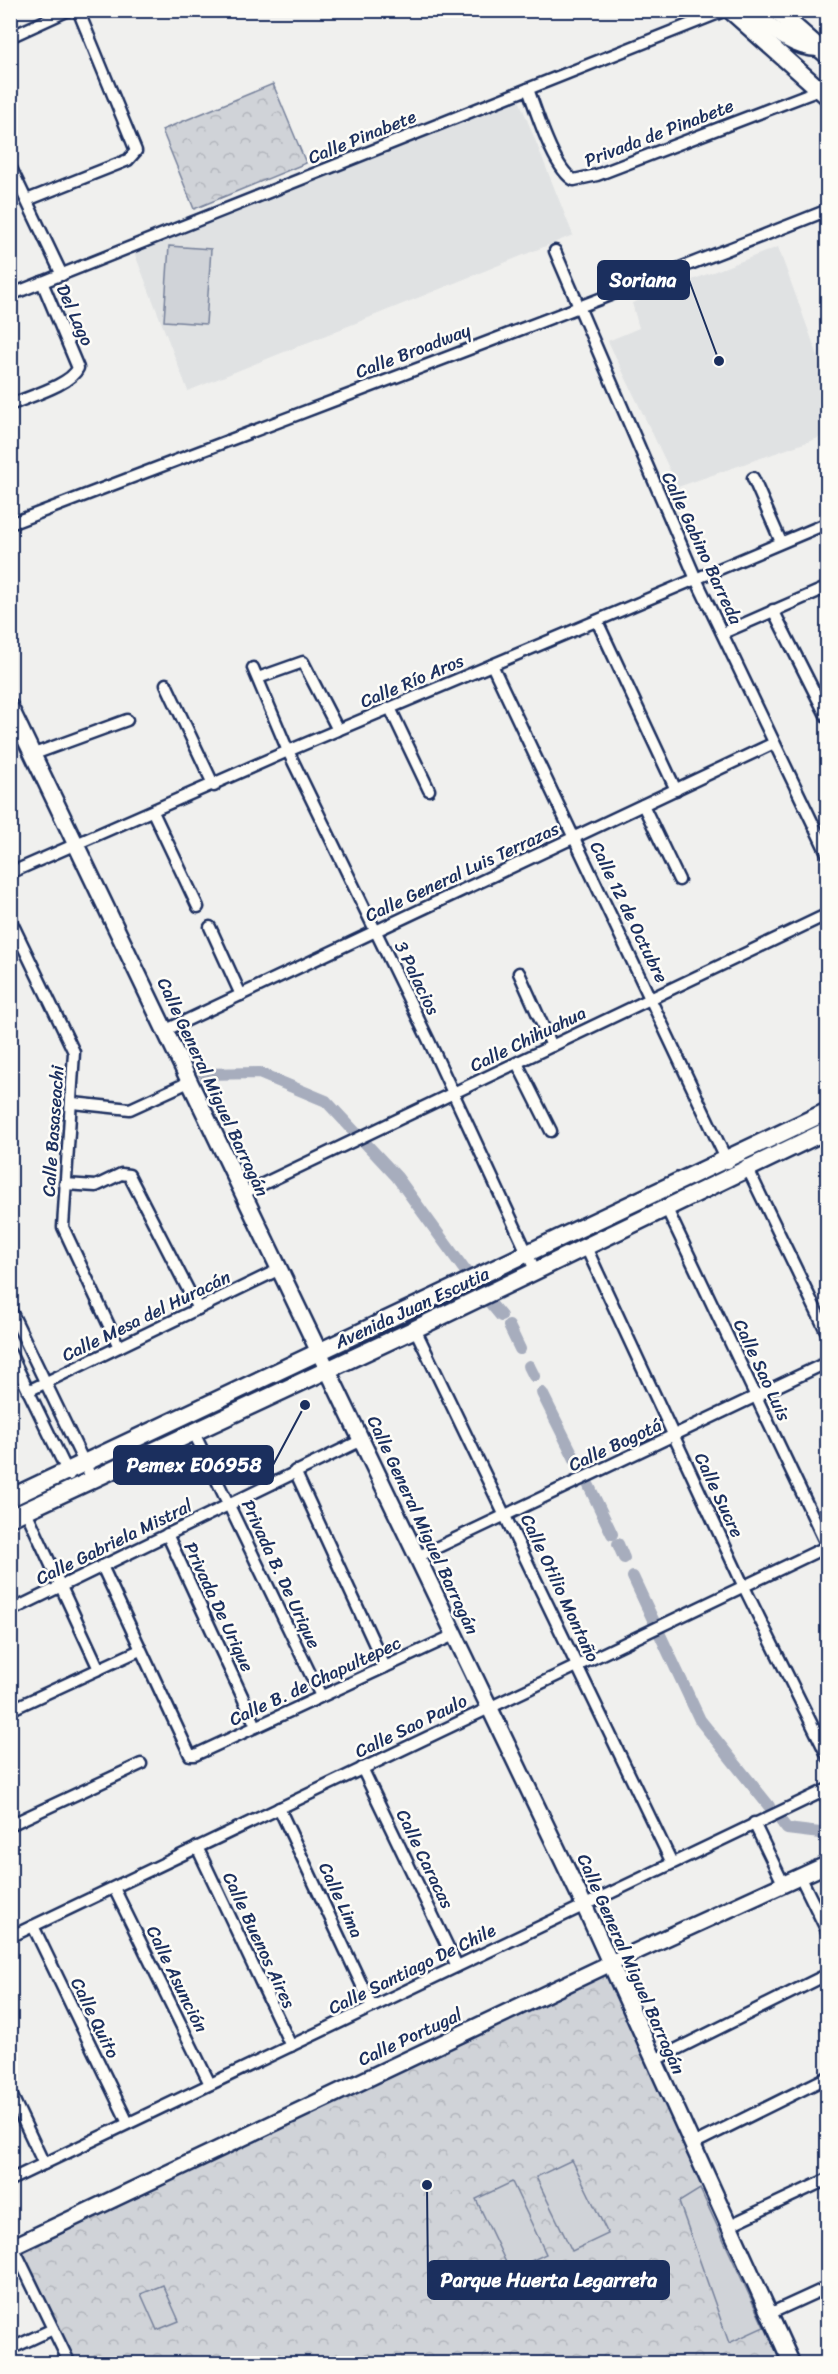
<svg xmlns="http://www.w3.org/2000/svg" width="838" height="2374" font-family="Sriracha,sans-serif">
	<defs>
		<pattern id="forest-crowns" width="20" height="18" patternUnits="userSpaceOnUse" patternTransform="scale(1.5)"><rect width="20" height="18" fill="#d0d3d8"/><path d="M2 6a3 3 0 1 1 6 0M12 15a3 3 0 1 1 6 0" fill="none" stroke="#b2b5bc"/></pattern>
	</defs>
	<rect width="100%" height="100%" fill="#f0f0ee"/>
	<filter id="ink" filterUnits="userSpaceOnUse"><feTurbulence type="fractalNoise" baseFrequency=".0167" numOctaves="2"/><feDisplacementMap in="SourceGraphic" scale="12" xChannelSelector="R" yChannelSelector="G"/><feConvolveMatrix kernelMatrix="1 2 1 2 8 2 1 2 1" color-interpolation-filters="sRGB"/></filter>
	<g filter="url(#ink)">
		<g fill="#e0e2e3">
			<path d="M518 97 573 235 188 391 134 252Z"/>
			<path d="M778 247 827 381V435L678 487 608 341 639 328 632 303Z"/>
		</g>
		<g fill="url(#forest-crowns)" stroke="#76819b" stroke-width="1.5">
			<path d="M273 84 306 163 194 209 162 130Z"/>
			<path d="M611 1963 792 2363H70L13 2247Z"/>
		</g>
		<g fill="#d0d3d8" stroke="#76819b" stroke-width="1.5">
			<path d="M169 246 211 249 206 324 164 321Z"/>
			<path d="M572 2160 608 2234 572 2251 536 2177Z"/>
			<path d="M512 2182 546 2254 510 2271 476 2199Z"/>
			<path d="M700 2189 764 2327 729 2343 679 2202Z"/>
			<path d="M163 2285 179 2321 157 2330 141 2294Z"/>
		</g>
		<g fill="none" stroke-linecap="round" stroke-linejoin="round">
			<g stroke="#a7adbd" stroke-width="12">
				<path d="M204 1074 259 1073 326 1101 397 1177 466 1272"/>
				<path d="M491 1304 501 1316"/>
				<path d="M509 1326 520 1349"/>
				<path d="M529 1366 534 1376"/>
				<path d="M542 1393 580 1469"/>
				<path d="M589 1486 612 1534"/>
				<path d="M618 1544 624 1558"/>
				<path d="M633 1577 700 1720 769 1806"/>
				<path d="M781 1821 787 1829 828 1834"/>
			</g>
			<g stroke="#1b2f5e" stroke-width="15">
				<g id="minor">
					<path d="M10 37 69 10"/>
					<path d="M528 89C536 110 554 170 574 180L597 175 819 90"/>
					<path d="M10 166 62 275"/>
					<path d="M27 200 128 160 136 151 78 10"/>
					<path d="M555 251 696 579 828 855"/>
					<path d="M10 295 726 10"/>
					<path d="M10 405C27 397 71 385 78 368L42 282"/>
					<path d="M753 478 781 542"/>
					<path d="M10 524C283 419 556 318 828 210"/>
					<path d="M773 610 828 719"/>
					<path d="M597 621 676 790"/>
					<path d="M723 633 828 587"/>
					<path d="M492 665 728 1163"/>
					<path d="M253 668 288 751 429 1041 535 1270"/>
					<path d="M258 678 303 662 338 730"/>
					<path d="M166 684 214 786"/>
					<path d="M390 708 429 790"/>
					<path d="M34 754 127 720"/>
					<path d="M643 805 679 880"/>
					<path d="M153 812 198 907"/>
					<path d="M10 873 288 751 828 523"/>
					<path d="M10 919 74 1052 63 1227 119 1347"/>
					<path d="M210 927 241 995"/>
					<path d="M519 973 552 1046"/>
					<path d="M164 1031 774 743"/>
					<path d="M517 1063 551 1131"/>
					<path d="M73 1103 130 1109 189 1082"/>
					<path d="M746 1165 828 1335"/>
					<path d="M65 1184 96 1186 121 1174 129 1175 198 1309"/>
					<path d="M242 1194 828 914"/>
					<path d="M666 1207 828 1548"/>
					<path d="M585 1245 744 1587 828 1757"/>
					<path d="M10 1309 92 1479"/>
					<path d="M415 1329 672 1863"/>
					<path d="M10 1353 69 1475"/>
					<path d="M28 1391 278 1270"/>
					<path d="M194 1433 321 1696"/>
					<path d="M295 1471 385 1667"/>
					<path d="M26 1511 99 1669"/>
					<path d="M167 1534 256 1726"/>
					<path d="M417 1557 828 1362"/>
					<path d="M102 1566 190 1755H195L454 1635"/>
					<path d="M10 1611 362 1440"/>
					<path d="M10 1710 140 1650"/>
					<path d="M362 1768 457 1966"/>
					<path d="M279 1808 372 2007"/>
					<path d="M754 1823 783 1883"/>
					<path d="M10 1825 141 1764"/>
					<path d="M197 1847 291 2046"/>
					<path d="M800 1876 828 1933"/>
					<path d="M114 1888 210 2084"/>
					<path d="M33 1926 128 2123"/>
					<path d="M10 1937 828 1546"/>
					<path d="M653 2061 828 1974"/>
					<path d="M10 2092 44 2164"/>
					<path d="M693 2144 828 2077"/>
					<path d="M10 2180 828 1789"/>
					<path d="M728 2226 828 2179"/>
					<path d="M11 2242 70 2364"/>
					<path d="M769 2314 828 2287"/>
					<path d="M10 2349 53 2329"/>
				</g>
			</g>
			<g stroke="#1b2f5e" stroke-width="20">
				<g id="secondary">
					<path d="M10 707 584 1905 792 2364"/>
					<path d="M10 2248 611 1963 828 1864"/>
				</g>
			</g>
			<g stroke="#1b2f5e" stroke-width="21">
				<g id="primary">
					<path d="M730 10 828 97"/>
					<path d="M750 10C771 26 791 48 818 48"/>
					<path d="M776 10 828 56"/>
					<path d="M10 1498 828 1111"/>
					<path d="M10 1518 415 1329 828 1130"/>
				</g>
			</g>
			<use href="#minor" stroke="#fdfcf7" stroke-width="10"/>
			<use href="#secondary" stroke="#fdfcf7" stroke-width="15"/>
			<use href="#primary" stroke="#fdfcf7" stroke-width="16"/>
		</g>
	</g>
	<g text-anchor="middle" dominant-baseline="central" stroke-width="5" stroke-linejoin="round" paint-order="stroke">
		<g font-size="18" fill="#1b2f5e" stroke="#fdfcf7">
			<text transform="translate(659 133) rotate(-21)">Privada de Pinabete</text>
			<text transform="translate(362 137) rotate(-22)">Calle Pinabete</text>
			<text transform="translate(75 315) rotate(66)">Del Lago</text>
			<text transform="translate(413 351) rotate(-21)">Calle Broadway</text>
			<text transform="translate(702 548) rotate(65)">Calle Gabino Barreda</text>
			<text transform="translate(412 681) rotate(-23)">Calle Río Aros</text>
			<text transform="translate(462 872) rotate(-25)">Calle General Luis Terrazas</text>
			<text transform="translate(629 912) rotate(64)">Calle 12 de Octubre</text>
			<text transform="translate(417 978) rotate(64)">3 Palacios</text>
			<text transform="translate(528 1039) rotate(-26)">Calle Chihuahua</text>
			<text transform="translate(213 1087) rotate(65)">Calle General Miguel Barragán</text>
			<text transform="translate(53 1131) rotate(-86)">Calle Basaseachi</text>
			<text transform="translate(412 1308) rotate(-25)">Avenida Juan Escutia</text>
			<text transform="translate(146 1316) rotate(-26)">Calle Mesa del Huracán</text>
			<text transform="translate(762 1370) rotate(65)">Calle Sao Luis</text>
			<text transform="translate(615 1445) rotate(-25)">Calle Bogotá</text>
			<text transform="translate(719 1495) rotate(65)">Calle Sucre</text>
			<text transform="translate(423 1525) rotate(65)">Calle General Miguel Barragán</text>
			<text transform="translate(114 1542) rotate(-26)">Calle Gabriela Mistral</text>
			<text transform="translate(281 1574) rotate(65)">Privada B. De Urique</text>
			<text transform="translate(560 1588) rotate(65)">Calle Otilio Montaño</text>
			<text transform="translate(219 1607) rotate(65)">Privada De Urique</text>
			<text transform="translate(315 1681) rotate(-25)">Calle B. de Chapultepec</text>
			<text transform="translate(411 1726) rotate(-26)">Calle Sao Paulo</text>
			<text transform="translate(425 1859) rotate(64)">Calle Caracas</text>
			<text transform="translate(341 1900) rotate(65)">Calle Lima</text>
			<text transform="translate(259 1940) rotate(65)">Calle Buenos Aires</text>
			<text transform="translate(631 1964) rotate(66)">Calle General Miguel Barragán</text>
			<text transform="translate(412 1969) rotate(-26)">Calle Santiago De Chile</text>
			<text transform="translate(177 1979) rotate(64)">Calle Asunción</text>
			<text transform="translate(95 2018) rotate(64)">Calle Quito</text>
			<text transform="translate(410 2037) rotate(-25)">Calle Portugal</text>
		</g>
	</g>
	<path fill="none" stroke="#1b2f5e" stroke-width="2" d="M719 361L689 280M305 1405L273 1465M427 2185L428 2280"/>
	<g fill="#1b2f5e" stroke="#fdfcf7" stroke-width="2">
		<circle cx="719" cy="361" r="6"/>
		<circle cx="305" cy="1405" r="6"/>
		<circle cx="427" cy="2185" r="6"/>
	</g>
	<g fill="#1b2f5e" stroke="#1b2f5e" stroke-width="2">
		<rect x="598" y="261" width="91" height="38" rx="6"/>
		<rect x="114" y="1446" width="159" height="38" rx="6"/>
		<rect x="428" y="2261" width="241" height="38" rx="6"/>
	</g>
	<g font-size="20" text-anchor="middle" font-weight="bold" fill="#fff">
		<text x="643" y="287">Soriana</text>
		<text x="194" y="1472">Pemex E06958</text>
		<text x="549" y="2287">Parque Huerta Legarreta</text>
	</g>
	<rect width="838" height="2374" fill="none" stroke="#fdfcf7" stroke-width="36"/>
	<rect x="18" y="18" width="802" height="2338" fill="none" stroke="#1b2f5e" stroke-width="2" filter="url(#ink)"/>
</svg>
